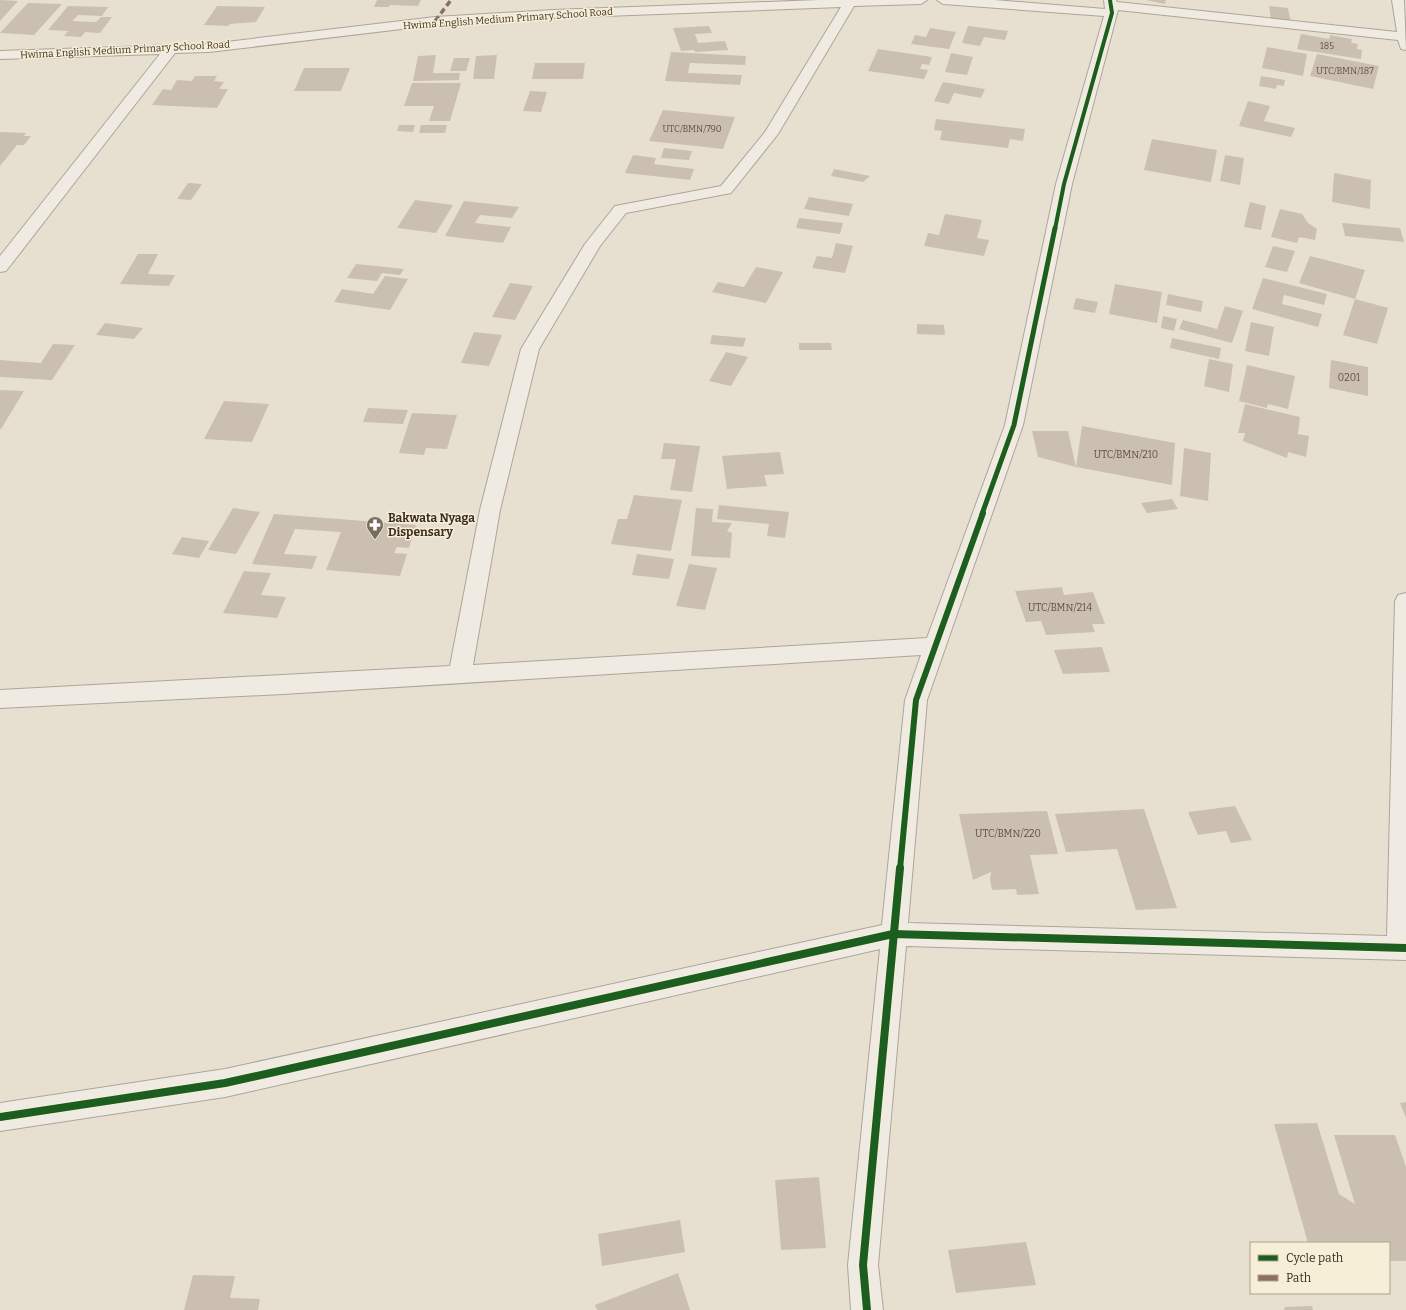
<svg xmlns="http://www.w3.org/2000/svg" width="1406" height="1310" font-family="Bitter,serif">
	<rect width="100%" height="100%" fill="#e7e0d1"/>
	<g fill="#cbbfb2">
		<path d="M0 0 18 1 0 21Z"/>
		<path d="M377 0H421L418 6 390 5 389 7H374Z"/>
		<path d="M1146 0H1166L1165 4Z"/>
		<path d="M28 3 62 4 34 35 0 33Z"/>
		<path d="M68 6 108 7 102 16 78 15 72 21 96 22 101 17H112L100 33 85 32 81 37 64 36 68 31 48 30Z"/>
		<path d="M217 6 265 7 256 22 230 24 228 26 204 25Z"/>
		<path d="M1269 6 1288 8 1291 23 1271 21Z"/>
		<path d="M709 26 712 33 695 34 698 43 725 41 728 50 695 52 694 50 681 51 673 28Z"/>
		<path d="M968 26 1008 31 1005 40 984 37 980 46 962 43Z"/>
		<path d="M930 28 956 32 949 49 911 44 915 35 926 37Z"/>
		<path d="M1301 34 1329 39 1330 35 1352 39 1351 43 1358 44 1357 49 1362 50 1361 59 1297 49Z"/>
		<path d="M1267 47 1307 54 1303 76 1262 68Z"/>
		<path d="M878 49 932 57 929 65 922 64 920 69 928 70 924 79 868 71Z"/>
		<path d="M671 52 746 56 745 65 690 63 688 73 742 75 740 85 665 81Z"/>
		<path d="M951 53 973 57 967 75 945 72Z"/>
		<path d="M1317 54 1379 66 1373 89 1310 76Z"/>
		<path d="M436 55 433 73H460L459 80 413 81 418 56Z"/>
		<path d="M497 55 494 79H473L476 56Z"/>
		<path d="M454 58H470L466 71H450Z"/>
		<path d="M535 63H585L583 79H532Z"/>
		<path d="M304 68H350L341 91H294Z"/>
		<path d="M195 76H217L214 81 224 82 219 89H228L217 108 152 105 163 89 171 90 177 80 192 81Z"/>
		<path d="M1261 76 1285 80 1284 86 1277 85 1276 89 1259 86Z"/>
		<path d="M943 82 985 89 981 98 954 93 949 104 934 101Z"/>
		<path d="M412 83H461L450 121H429L434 106H404Z"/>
		<path d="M530 91 547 92 541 112 523 111Z"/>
		<path d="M1248 101 1270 106 1264 121 1295 128 1291 137 1239 126Z"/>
		<path d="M663 110 735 117 723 149 649 141Z"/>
		<path d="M936 119 1025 129 1023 141 1010 139 1008 148 940 140 942 131 934 130Z"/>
		<path d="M399 125H415L413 132 397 131Z"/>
		<path d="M421 125H447L445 133H419Z"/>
		<path d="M0 132 26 133 24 136H31L24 145H17L0 166Z"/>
		<path d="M1152 139 1217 150 1211 182 1144 170Z"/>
		<path d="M664 148 692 151 689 160 661 158Z"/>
		<path d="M633 155 656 158 654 164 694 169 690 180 625 173Z"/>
		<path d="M1225 155 1244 158 1240 185 1220 181Z"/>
		<path d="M834 169 870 176 863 182 831 176Z"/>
		<path d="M1334 173 1371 180 1370 209 1332 202Z"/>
		<path d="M188 183 202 184 191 200 177 199Z"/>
		<path d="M809 197 853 204 849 216 804 209Z"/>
		<path d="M415 200 453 205 436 233 397 228Z"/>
		<path d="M464 201 519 207 512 218 480 215 475 223 511 227 503 243 445 236Z"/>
		<path d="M1250 202 1266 206 1261 230 1244 227Z"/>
		<path d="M1280 209 1302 214 1308 223 1317 229 1315 240 1299 237 1297 243 1271 237Z"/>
		<path d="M945 214 982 220 977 238 989 240 984 256 924 246 928 233 939 235Z"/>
		<path d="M799 218 843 223 840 234 796 228Z"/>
		<path d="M1342 223 1400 228 1404 242 1345 236Z"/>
		<path d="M836 243 853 246 845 273 812 268 817 256 832 258Z"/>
		<path d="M1273 246 1295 251 1287 272 1265 267Z"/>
		<path d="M138 254H158L148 274 175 275 169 286 120 284Z"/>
		<path d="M1310 256 1365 270 1355 299 1299 283Z"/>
		<path d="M356 264 404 269 400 275 382 273 377 281 347 278Z"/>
		<path d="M756 267 783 272 766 303 712 292 718 282 744 287Z"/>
		<path d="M385 276 408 279 390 310 334 302 342 289 373 294Z"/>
		<path d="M1263 278 1327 294 1324 305 1284 295 1282 304 1322 314 1318 327 1252 309Z"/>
		<path d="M510 283 533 286 515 320 492 317Z"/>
		<path d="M1115 284 1162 292 1157 323 1109 314Z"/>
		<path d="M1168 294 1203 301 1201 312 1166 305Z"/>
		<path d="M1076 298 1098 302 1095 313 1073 309Z"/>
		<path d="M1355 299 1388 308 1377 344 1343 335Z"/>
		<path d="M1225 306 1243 311 1232 343 1179 329 1183 320 1217 329Z"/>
		<path d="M1163 316 1177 319 1174 331 1161 328Z"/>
		<path d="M1251 322 1274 327 1269 356 1245 351Z"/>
		<path d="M105 323 143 328 134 339 96 335Z"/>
		<path d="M917 324 944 325 945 335 917 334Z"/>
		<path d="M474 332 502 335 489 366 461 363Z"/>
		<path d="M712 335 746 338 743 347 710 344Z"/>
		<path d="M1172 338 1221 348 1219 359 1170 348Z"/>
		<path d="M799 343H831L832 350H799Z"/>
		<path d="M53 344 75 345 52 380 0 377V360L41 363Z"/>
		<path d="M726 352 748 357 731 386 709 381Z"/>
		<path d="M1209 359 1233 364 1229 392 1204 386Z"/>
		<path d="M1331 360 1368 367V396L1329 388Z"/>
		<path d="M1247 365 1295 376 1288 409 1268 404 1267 408 1239 401Z"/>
		<path d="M0 390 24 391 1 429H0Z"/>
		<path d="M224 401 269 404 252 442 204 439Z"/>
		<path d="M1245 404 1300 417 1298 434 1309 436 1306 457 1288 452 1287 458 1243 441 1245 433H1238Z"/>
		<path d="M368 408 408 410 403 424 363 422Z"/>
		<path d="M412 413 457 415 447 449 426 448 424 455 399 453Z"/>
		<path d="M1082 426 1175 443 1172 485 1076 467Z"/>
		<path d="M1032 431H1068L1076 467 1038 457Z"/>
		<path d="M664 443 700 446 692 492 670 490 676 459H661Z"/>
		<path d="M1184 448 1211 453 1208 501 1180 496Z"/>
		<path d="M780 452 784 474 764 475 767 486 727 489 722 456Z"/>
		<path d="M634 495 682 500 671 551 611 544 618 519H627Z"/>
		<path d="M1172 499 1178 509 1147 513 1141 503Z"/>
		<path d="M719 505 789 512 785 538 767 536 769 524 717 519Z"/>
		<path d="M233 508 260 512 236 554 208 550Z"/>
		<path d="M696 508 713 509 712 522 732 523 727 531 732 533 730 558 691 556Z"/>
		<path d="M274 514 416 525 409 548 397 547 394 553 407 554 400 576 326 570 341 532 295 529 284 554 317 556 312 569 252 564Z"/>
		<path d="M182 537 209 541 199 558 172 554Z"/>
		<path d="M637 554 674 559 669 579 632 575Z"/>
		<path d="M689 564 717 568 705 610 676 606Z"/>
		<path d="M244 571 271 573 261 595 286 597 277 618 223 613Z"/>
		<path d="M1062 587 1064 595 1093 592 1105 624H1092L1095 632 1046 635 1041 621 1026 622 1015 591Z"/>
		<path d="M1102 647 1110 672 1063 674 1054 650Z"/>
		<path d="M1235 806 1252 840 1231 843 1226 831 1198 835 1188 812Z"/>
		<path d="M1144 809 1177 908 1136 910 1117 849 1066 852 1055 814Z"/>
		<path d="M1047 811 1058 854 1030 855 1039 894 1017 895 1016 889 992 890 990 879 991 872 973 880 959 814Z"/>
		<path d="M1406 1102V1118L1400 1103Z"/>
		<path d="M1317 1123 1339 1194 1355 1204 1334 1135H1395L1406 1167V1261H1389V1243H1308L1274 1124Z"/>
		<path d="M819 1177 826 1248 781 1250 775 1180Z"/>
		<path d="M680 1220 685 1252 602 1266 598 1234Z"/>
		<path d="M1026 1242 1036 1285 956 1293 948 1250Z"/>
		<path d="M678 1273 690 1310H597L595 1305Z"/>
		<path d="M193 1275 235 1276 230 1298 260 1299 258 1310H184Z"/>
		<path d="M1312 1306 1313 1310H1284L1285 1307Z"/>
	</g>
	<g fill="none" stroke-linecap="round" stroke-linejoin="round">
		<g stroke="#ada599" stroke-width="2">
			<path id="minor" d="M819 0H927L921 4 854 6 778 134 731 193 626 213 600 246 539 349 500 510 473 665 927 638 1005 425 1056 184 1104 16 943 4 937 0H994L1105 9 1104 0H1116L1117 2 1397 32 1392 0H1404L1406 50 1401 49 1398 40 1118 10 1072 184 1023 425 927 700 908 923 1387 936 1395 601 1398 595 1406 593V960L906 946 878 1265 883 1310H851L848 1265 880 949 225 1097 0 1131V1103L225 1069 882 925 905 700 921 655 283 694 0 708V690L450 666 480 510 521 349 585 244 615 206 721 186 765 132 841 7 553 18 435 25 209 52 175 53 6 271 0 272V256L160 54 0 59V51L209 44 435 17 553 10Z"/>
		</g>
		<use href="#minor" fill="#efebe3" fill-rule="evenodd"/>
		<path stroke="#8d6e63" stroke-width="3.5" stroke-dasharray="6 3.5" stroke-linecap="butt" d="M435 21 451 0"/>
		<g stroke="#f7eed8" stroke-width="5.5">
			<path id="cycleway-far3" d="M1055 229 1064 184 1112 13 1110 0"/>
		</g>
		<g stroke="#f7eed8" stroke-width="7">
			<path id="cycleway-far2" d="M982 514 1014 425 1055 228"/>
		</g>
		<g stroke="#f7eed8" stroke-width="8">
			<path id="cycleway-far1" d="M900 869 916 700 983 513"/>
		</g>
		<g stroke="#f7eed8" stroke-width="10">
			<g id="cycleway">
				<path d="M0 1117 225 1083 893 934 1406 948"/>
				<path d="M867 1310 863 1265 900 868"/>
			</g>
		</g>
		<use href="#cycleway-far3" stroke="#1b5e20" stroke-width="4"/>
		<use href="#cycleway-far2" stroke="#1b5e20" stroke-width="5"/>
		<use href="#cycleway-far1" stroke="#1b5e20" stroke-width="6"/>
		<use href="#cycleway" stroke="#1b5e20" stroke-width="8"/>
	</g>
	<defs>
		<g id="pharmacy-pin" transform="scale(0.9)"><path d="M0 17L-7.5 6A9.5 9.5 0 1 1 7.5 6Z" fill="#786c5e" stroke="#f7eed8"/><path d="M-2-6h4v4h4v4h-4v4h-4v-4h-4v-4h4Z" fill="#fff"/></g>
	</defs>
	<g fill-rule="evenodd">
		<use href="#pharmacy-pin" x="375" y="525"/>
	</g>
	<g text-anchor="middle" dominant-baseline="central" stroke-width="3" stroke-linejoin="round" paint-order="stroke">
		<g font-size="9" fill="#605244">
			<text x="1327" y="46">185</text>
			<text x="1345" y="71">UTC/BMN/187</text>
			<text x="692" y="129">UTC/BMN/790</text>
		</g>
		<g font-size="10" fill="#3d2e20" stroke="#f7eed8">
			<text transform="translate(508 19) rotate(-4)">Hwima English Medium Primary School Road</text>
			<text transform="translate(125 50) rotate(-3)">Hwima English Medium Primary School Road</text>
		</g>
		<g font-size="10" fill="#605244">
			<text x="1349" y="378">0201</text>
			<text x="1126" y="455">UTC/BMN/210</text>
			<text x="1060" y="608">UTC/BMN/214</text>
			<text x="1008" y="834">UTC/BMN/220</text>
		</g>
		<g font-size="12" font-weight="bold" fill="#3d2e20" stroke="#f7eed8" text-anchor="start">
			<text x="388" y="518">Bakwata Nyaga<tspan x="388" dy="14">Dispensary</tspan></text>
		</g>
	</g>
	<rect x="1250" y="1242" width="140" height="52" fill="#f7eed8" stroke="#ada18e"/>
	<rect x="1258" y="1255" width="20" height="6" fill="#1b5e20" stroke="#ada18e"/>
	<text x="1286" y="1262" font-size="12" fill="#3d2e20">Cycle path</text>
	<rect x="1258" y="1275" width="20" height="6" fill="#8d6e63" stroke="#ada18e"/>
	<text x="1286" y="1282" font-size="12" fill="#3d2e20">Path</text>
</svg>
